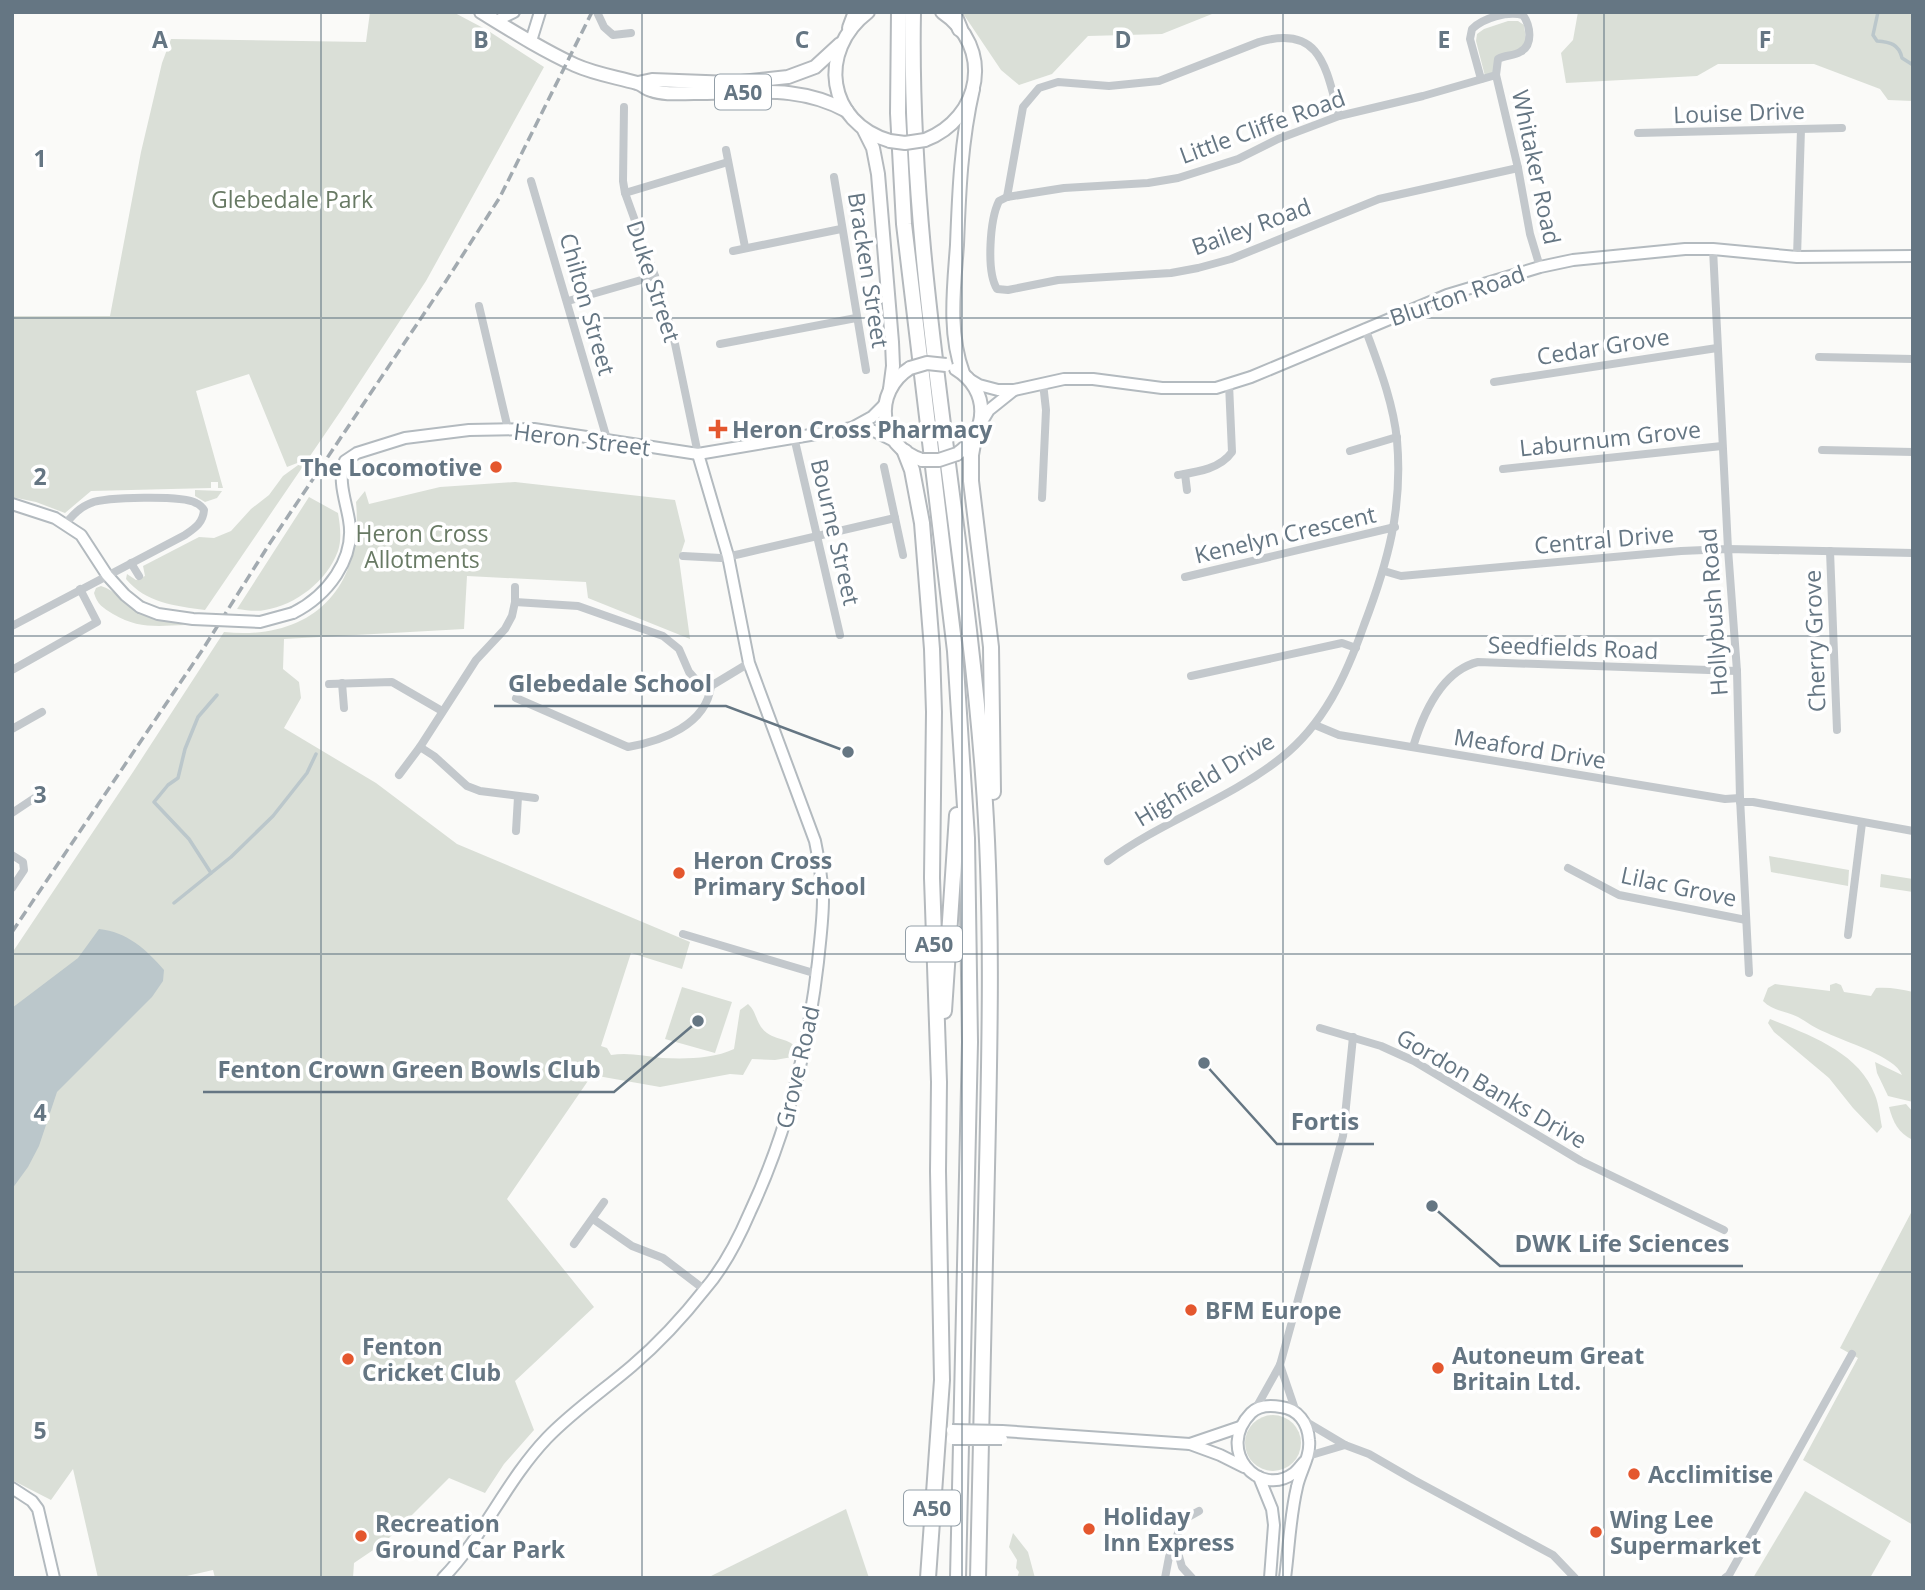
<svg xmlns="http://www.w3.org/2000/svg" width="1925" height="1590" font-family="'Open Sans',sans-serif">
	<rect width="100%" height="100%" fill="#fafaf8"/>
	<g fill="#dadfd7">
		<path d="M370 12H453L487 30 544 67 426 281 340 412 205 610C175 606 146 603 126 579L127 574 136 580 145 576 143 566 199 537 214 538 231 531 251 509 269 495 283 476 305 460 287 467 249 374 196 391 223 488H218V482H211V488L91 491 65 513 36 502 12 497V316H110L141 152 162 63 171 39 366 42Z"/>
		<path d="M962 12H1217L1162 34 1088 36 1052 74 1019 85 1001 70Z"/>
		<path d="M1578 12H1913V101L1888 100 1880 89 1814 64H1718L1697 76 1566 83 1561 53 1573 40Z"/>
		<path d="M1508 21H1518L1524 25 1526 39 1522 49 1495 58 1493 74 1485 76 1476 41 1477 34 1484 29Z"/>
		<path d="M515 482 675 500 685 541 679 559 690 639 588 598 586 582 467 576 464 629 284 639 283 669 299 682 301 698 284 728 376 783 457 844 690 942 682 969 631 953 601 1046 607 1048 611 1055C628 1052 645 1056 662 1058 685 1059 713 1059 734 1049L740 1010 748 1004C758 1013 755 1024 767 1033 779 1042 796 1037 798 1056L775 1060 752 1059 743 1075 730 1074 660 1087 592 1075 507 1199 594 1307 515 1381 534 1430 504 1464 485 1493 449 1478 385 1542 354 1563 353 1578H215L213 1570 178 1578H98L73 1469 51 1500 12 1480V953L133 772 224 632C311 641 364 589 356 502L365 491 369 504 440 487Z"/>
		<path d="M195 490 222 491 217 498 205 502 195 496Z"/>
		<path d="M309 497 338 513C340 525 342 539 338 551 327 581 296 605 265 610 256 612 246 610 237 609Z"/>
		<path d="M101 586C116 590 124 605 137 612 152 619 169 622 186 625 157 626 138 629 113 614 103 608 97 604 94 593L96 588Z"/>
		<path d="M1769 856 1849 870 1848 886 1771 872Z"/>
		<path d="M1881 874 1913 879V892L1880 887Z"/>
		<path d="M1836 983 1841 985 1844 992 1871 996 1876 988C1889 987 1900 989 1913 992V1102L1888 1096 1877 1073 1875 1062 1902 1075C1895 1056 1845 1042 1827 1033 1816 1029 1807 1022 1798 1017 1785 1011 1773 1011 1763 1001L1768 988 1775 984 1830 991V985Z"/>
		<path d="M682 987 732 1002 715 1053 665 1039Z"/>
		<path d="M1770 1019C1809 1035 1859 1052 1875 1095 1879 1105 1880 1117 1882 1127L1877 1133 1853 1108 1829 1078 1774 1032 1768 1023Z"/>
		<path d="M1906 1104 1913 1112V1140C1898 1133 1893 1122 1889 1107Z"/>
		<path d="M1913 1209V1525L1803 1460 1858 1358 1840 1348Z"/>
		<circle cx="1273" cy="1443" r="28"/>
		<path d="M1805 1491 1891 1541 1870 1578H1753Z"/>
		<path d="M846 1509 869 1578H707Z"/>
		<path d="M1013 1533 1028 1552 1035 1578H1017L1019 1572 1016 1568 1017 1560 1009 1547Z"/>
	</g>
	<path fill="#bbc7cb" d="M99 929C127 932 146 949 164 970L163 981 152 997 57 1092 39 1146 28 1167 12 1189V1008L78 958Z"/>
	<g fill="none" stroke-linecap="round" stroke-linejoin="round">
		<g stroke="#bbc7cb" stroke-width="3.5">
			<path d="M1878 12 1873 35 1877 41C1890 42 1899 44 1902 58L1913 65"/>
			<path d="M211 873 189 839 154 802 168 785 178 778 185 749 198 717 217 695"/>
			<path d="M174 903 231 857 273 816 307 773 316 754"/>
		</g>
		<g stroke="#b3babf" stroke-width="14">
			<g id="secondary">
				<path d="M496 21 514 12"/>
				<path d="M531 41 540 12"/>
				<path d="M969 379 979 385 998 390H1014L1064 379H1093L1162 388H1216L1251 377 1447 295 1540 267 1573 260 1685 249H1713L1797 257 1913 256"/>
				<path d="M980 425 989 410 1014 390"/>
				<path d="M852 428 872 417 885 404"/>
				<path d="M12 504 55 518 81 535 107 575 125 595 140 607"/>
				<path d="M293 613C327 596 356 559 349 520 346 501 337 480 345 461L357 453 405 438 469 430 534 429 698 454 852 428 874 431 894 441"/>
				<path d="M1002 1431 1190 1444 1220 1455 1244 1467"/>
				<path d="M1190 1444 1240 1427"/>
				<path d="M1259 1477 1272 1509 1274 1525 1270 1578"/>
				<path d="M12 1488 32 1501 38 1509 54 1578"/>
				<path d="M443 1578C484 1536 506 1481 547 1438 573 1411 604 1390 632 1366 659 1343 683 1317 705 1289 725 1266 738 1240 750 1212 787 1133 808 1049 818 962 820 941 823 920 823 899 822 879 819 860 815 841L749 663 728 556 698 454"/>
				<path d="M1285 1578C1289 1548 1290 1516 1297 1487 1300 1472 1311 1456 1309 1440 1308 1423 1298 1409 1281 1407 1270 1405 1258 1406 1251 1413 1215 1450 1259 1499 1294 1473 1298 1470 1301 1465 1305 1461"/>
			</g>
		</g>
		<g stroke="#b5babe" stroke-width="16">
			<g id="primary">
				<path d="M481 12C512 31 542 50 575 65 595 74 616 77 637 83 642 84 646 89 651 90 664 95 681 93 694 93 749 94 796 83 847 111"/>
				<path d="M868 12C817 51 827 123 890 141"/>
				<path d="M638 83 652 80 732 83 788 77 815 67 840 44"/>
				<path d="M864 130 873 148 878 174 892 342 893 366 890 389"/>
				<path d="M925 140C982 118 994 47 942 12"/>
				<path d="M910 368C872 392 878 446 922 460"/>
				<path d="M956 369C990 390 989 432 957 454"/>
				<path d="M963 373C948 333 954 287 957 245 959 192 961 141 973 89"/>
			</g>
		</g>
		<g stroke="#b4b9bd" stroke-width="18">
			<g id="highway">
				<path d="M899 12 898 113 904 224 955 651 967 838 970 1042 958 1578"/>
				<path d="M913 12C908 268 964 519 983 774 993 905 990 1036 987 1168 984 1304 982 1441 978 1578"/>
				<path d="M953 12 960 29"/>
				<path d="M850 28 856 12"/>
				<path d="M974 438 971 455V481L991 647 993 792"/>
				<path d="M905 452 912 470 922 523 932 649 934 712 932 878 939 1082 938 1171 942 1380 928 1578"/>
				<path d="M944 1011 957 815"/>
			</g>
		</g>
		<g stroke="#c3c8cc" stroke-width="8">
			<path d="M597 12 604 27 613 35 631 33"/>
			<path d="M1496 75 1423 96 1339 116 1278 139 1238 159 1178 178 1148 183 1064 188 1007 197 999 201C990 219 986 271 997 289L1008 290 1058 280 1171 273 1198 268 1231 259 1379 199 1518 168"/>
			<path d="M1481 79 1470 39 1472 29C1483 18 1507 11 1523 15 1530 25 1534 45 1520 52 1514 56 1505 55 1498 59L1496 75 1518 168 1530 234 1540 267"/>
			<path d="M624 107 623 181 625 193 655 276 674 339 698 454"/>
			<path d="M1638 133 1842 128"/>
			<path d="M726 150 745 247"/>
			<path d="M834 177 866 370"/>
			<path d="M531 181 607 439"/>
			<path d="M625 193 728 162"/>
			<path d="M1007 197 1023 107 1039 88 1058 82 1109 86 1159 81 1259 42C1321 24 1326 68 1339 116"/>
			<path d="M1713 249 1728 549 1737 671 1740 798 1749 973"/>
			<path d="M733 251 841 229"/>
			<path d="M1797 257 1801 129"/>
			<path d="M568 301 655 276"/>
			<path d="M479 306 508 429"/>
			<path d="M720 344 856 318"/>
			<path d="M1819 357 1913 359"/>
			<path d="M1494 382 1717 348"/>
			<path d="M794 437 840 635"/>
			<path d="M1822 450 1913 452"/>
			<path d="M1350 451 1397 437"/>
			<path d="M884 467 903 555"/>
			<path d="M1503 469 1722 446"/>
			<path d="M1185 474 1187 490"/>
			<path d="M1178 475C1197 472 1220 469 1232 452L1229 384"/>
			<path d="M1042 498 1046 410 1043 383"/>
			<path d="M1830 551 1837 730"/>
			<path d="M683 556 721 558 740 554 895 518"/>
			<path d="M131 563 139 576"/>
			<path d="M1384 571 1401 576 1681 551 1728 549 1913 553"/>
			<path d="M1185 577 1395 527"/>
			<path d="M515 602V587"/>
			<path d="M12 626 185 535C195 528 203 523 204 510 203 508 199 504 196 503 183 495 105 497 91 503 80 507 73 515 65 524"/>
			<path d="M12 670 97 622 80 589"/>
			<path d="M1191 676 1342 643 1356 648"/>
			<path d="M342 683 344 708"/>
			<path d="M329 684 392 682 442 711"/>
			<path d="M516 698 628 747C662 741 706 725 711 686L749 663"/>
			<path d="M1315 725 1339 735 1725 799 1740 798"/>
			<path d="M12 729 42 712"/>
			<path d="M420 747 434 756 467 786 480 791 535 798"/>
			<path d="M1413 747C1423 714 1441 671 1478 662L1737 671"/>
			<path d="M399 775 420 747 476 660 505 629 512 616 515 602 578 606 663 636 679 649 689 672 696 680 711 686"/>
			<path d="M1740 802H1753L1913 831"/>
			<path d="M12 813 42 793"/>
			<path d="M516 831 518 797"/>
			<path d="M12 855 23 862 24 870 12 888"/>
			<path d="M1108 861C1162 821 1228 800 1281 758 1324 724 1346 676 1364 625 1388 562 1403 508 1397 440 1393 401 1378 364 1365 328"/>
			<path d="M1568 868 1619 895 1746 920"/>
			<path d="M683 934 817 974"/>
			<path d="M1848 935 1862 823"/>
			<path d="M1320 1028 1381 1046 1414 1061 1581 1161 1724 1230"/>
			<path d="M593 1219 632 1246 663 1258 705 1290"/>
			<path d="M574 1244 604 1202"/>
			<path d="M1280 1365 1296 1412"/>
			<path d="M1256 1408 1280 1365 1343 1136 1353 1037"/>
			<path d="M1303 1420 1345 1445 1369 1454 1414 1480 1553 1555 1575 1578"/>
			<path d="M1308 1456 1345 1445"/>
			<path d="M1175 1542 1182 1567 1192 1578"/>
			<path d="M1165 1578 1169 1557 1183 1520 1199 1511"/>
			<path d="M1725 1578 1729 1575 1852 1354"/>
		</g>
		<use href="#secondary" stroke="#fff" stroke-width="10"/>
		<use href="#primary" stroke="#fff" stroke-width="12"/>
		<use href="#highway" stroke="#fff" stroke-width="14"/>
		<path stroke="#a2aab0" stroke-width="3.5" stroke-dasharray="10 5" stroke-linecap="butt" d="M12 932 203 649 270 543 446 281 500 197 592 12"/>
		<g stroke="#b3babf" stroke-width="14" stroke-linecap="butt">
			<g id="secondary-bridge">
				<path d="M140 607 158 614 193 619 260 622 293 613"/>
				<path d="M952 1430 1002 1431"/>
				<path d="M952 1439H1002"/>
			</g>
		</g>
		<g stroke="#b5babe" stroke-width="16" stroke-linecap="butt">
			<g id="primary-bridge">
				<path d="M890 141 905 143 925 140"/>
				<path d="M910 368 927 363 946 365"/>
				<path d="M922 460H939L957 454"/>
			</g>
		</g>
		<use href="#secondary-bridge" stroke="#fff" stroke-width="10"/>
		<use href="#primary-bridge" stroke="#fff" stroke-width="12"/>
	</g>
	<path fill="none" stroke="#657683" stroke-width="2" stroke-opacity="0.55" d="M321 12V1578M642 12V1578M962 12V1578M1283 12V1578M1604 12V1578M12 318H1913M12 636H1913M12 954H1913M12 1272H1913"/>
	<g fill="#e4572e" stroke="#fff" stroke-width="2.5">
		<path d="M714.5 418.5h7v7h7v7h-7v7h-7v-7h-7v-7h7z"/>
		<circle cx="496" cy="467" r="7"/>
		<circle cx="679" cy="873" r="7"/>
		<circle cx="1191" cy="1310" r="7"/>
		<circle cx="348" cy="1359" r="7"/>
		<circle cx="1438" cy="1368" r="7"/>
		<circle cx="1634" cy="1474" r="7"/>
		<circle cx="1089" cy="1529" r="7"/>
		<circle cx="1596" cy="1532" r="7"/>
		<circle cx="361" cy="1536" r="7"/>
	</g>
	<g text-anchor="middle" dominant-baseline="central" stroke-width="7" stroke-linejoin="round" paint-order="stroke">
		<g fill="#fff" stroke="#939fa8" stroke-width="2">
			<rect x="715" y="74.5" width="56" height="35" rx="5"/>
			<rect x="906" y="926.5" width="56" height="35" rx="5"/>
			<rect x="904" y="1490.5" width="56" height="35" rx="5"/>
		</g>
		<g font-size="21" font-weight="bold" fill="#657683">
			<text x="743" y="92">A50</text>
			<text x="934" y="944">A50</text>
			<text x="932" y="1508">A50</text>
		</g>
		<g font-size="23" fill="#657683" stroke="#fff">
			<text transform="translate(1739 112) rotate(-2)">Louise Drive</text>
			<text transform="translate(1262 126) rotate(-20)">Little Cliffe Road</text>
			<text transform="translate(1537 167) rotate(78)">Whitaker Road</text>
			<text transform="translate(1251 226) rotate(-20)">Bailey Road</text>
			<text transform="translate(869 270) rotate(81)">Bracken Street</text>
			<text transform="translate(654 281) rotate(72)">Duke Street</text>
			<text transform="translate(1457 295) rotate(-19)">Blurton Road</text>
			<text transform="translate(588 304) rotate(74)">Chilton Street</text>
			<text transform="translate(1603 346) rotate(-9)">Cedar Grove</text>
			<text transform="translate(1610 438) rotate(-6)">Laburnum Grove</text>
			<text transform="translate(582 439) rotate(7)">Heron Street</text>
			<text transform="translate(836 532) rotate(77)">Bourne Street</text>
			<text transform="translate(1285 534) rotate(-13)">Kenelyn Crescent</text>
			<text transform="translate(1604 539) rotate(-5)">Central Drive</text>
			<text transform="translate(1713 612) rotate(-94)">Hollybush Road</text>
			<text transform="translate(1814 641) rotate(-92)">Cherry Grove</text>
			<text transform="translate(1573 647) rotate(2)">Seedfields Road</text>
			<text transform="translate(1530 748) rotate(9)">Meaford Drive</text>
			<text transform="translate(1204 779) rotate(-31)">Highfield Drive</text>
			<text transform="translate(1679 886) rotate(12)">Lilac Grove</text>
			<text transform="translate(797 1067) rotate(-77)">Grove Road</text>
			<text transform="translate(1492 1088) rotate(30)">Gordon Banks Drive</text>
		</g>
		<g font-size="23" fill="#687a64" stroke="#fff">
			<text x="292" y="199">Glebedale Park</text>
			<text x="422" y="533">Heron Cross<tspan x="422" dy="26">Allotments</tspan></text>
		</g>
		<g font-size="23" font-weight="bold" fill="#657683" stroke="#fff" text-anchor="start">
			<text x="732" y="429">Heron Cross Pharmacy</text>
			<text x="482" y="467" text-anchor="end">The Locomotive</text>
			<text x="693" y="860">Heron Cross<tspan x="693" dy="26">Primary School</tspan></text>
			<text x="1205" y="1310">BFM Europe</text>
			<text x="362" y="1346">Fenton<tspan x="362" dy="26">Cricket Club</tspan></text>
			<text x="1452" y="1355">Autoneum Great<tspan x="1452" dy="26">Britain Ltd.</tspan></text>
			<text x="1648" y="1474">Acclimitise</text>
			<text x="1103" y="1516">Holiday<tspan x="1103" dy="26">Inn Express</tspan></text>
			<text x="1610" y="1519">Wing Lee<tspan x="1610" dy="26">Supermarket</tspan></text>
			<text x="375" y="1523">Recreation<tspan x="375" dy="26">Ground Car Park</tspan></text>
		</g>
	</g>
	<g font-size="23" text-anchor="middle" font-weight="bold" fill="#657683" stroke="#fff" stroke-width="7" stroke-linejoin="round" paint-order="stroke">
		<text x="160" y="48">A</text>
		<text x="481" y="48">B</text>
		<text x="802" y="48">C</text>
		<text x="1123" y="48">D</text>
		<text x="1444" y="48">E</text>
		<text x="1765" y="48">F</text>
		<text x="40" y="167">1</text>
		<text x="40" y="485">2</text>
		<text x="40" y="803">3</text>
		<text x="40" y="1121">4</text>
		<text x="40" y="1439">5</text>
	</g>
	<path fill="none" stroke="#657683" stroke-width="2.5" d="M848 752L726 706H494M698 1021L614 1092H203M1204 1063L1277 1144H1374M1432 1206L1500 1266H1743"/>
	<g fill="#657683" stroke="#fff" stroke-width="2.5">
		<circle cx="848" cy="752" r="7"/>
		<circle cx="698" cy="1021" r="7"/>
		<circle cx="1204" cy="1063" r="7"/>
		<circle cx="1432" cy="1206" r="7"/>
	</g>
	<g font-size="24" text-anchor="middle" font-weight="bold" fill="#657683" stroke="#fff" stroke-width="7" stroke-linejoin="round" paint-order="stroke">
		<text x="610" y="692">Glebedale School</text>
		<text x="409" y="1078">Fenton Crown Green Bowls Club</text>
		<text x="1325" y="1130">Fortis</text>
		<text x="1622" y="1252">DWK Life Sciences</text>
	</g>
	<rect width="1925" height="1590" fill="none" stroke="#657683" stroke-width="28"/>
</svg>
